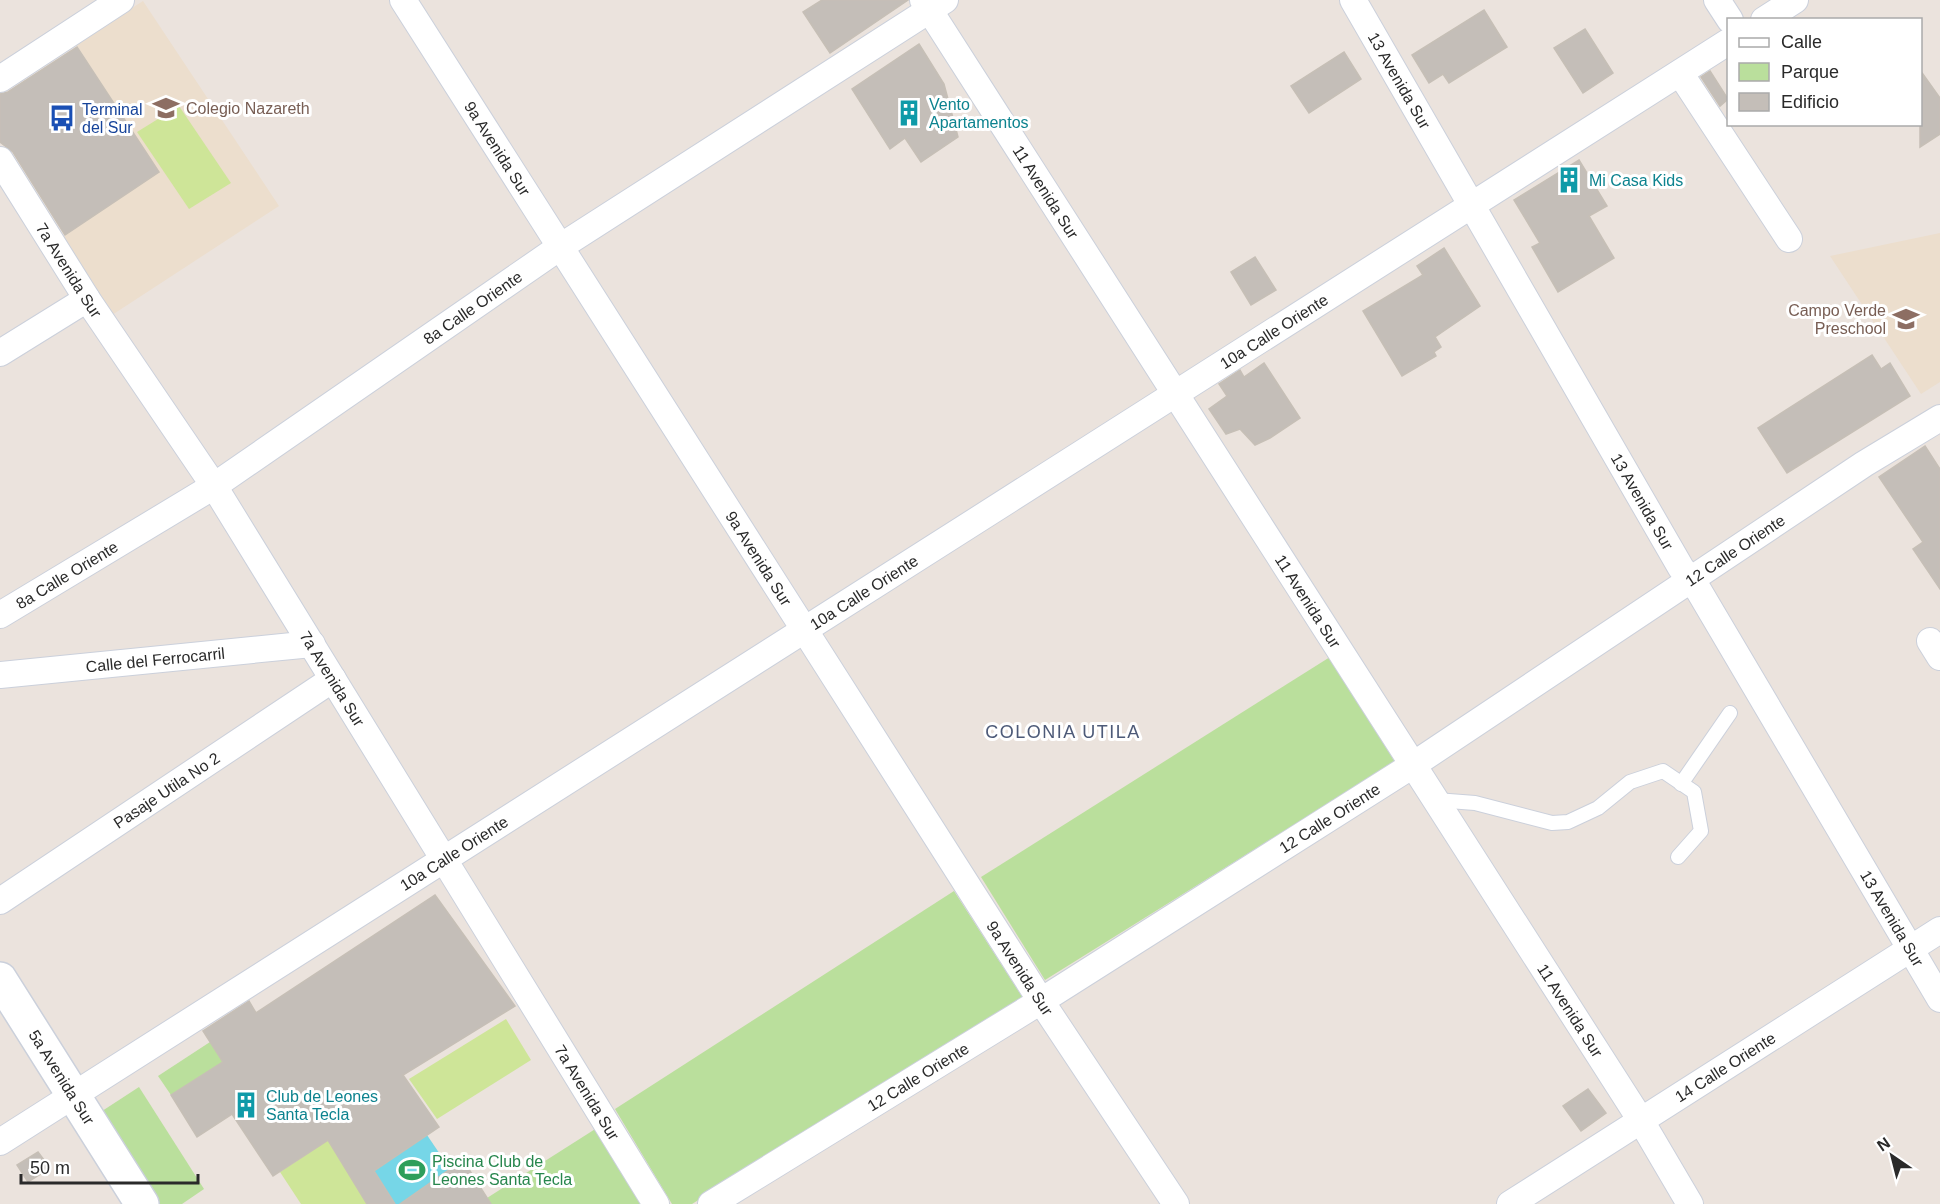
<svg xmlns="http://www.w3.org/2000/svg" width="1940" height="1204" font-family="Arial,sans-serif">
	<rect width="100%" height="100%" fill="#ebe3dd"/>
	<g fill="#ecdecd">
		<path d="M143 1 279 206 112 315 63 237 159 172 76 44Z"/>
		<path d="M1940 233V382L1921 394 1830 256Z"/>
	</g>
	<g fill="#badf9c">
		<path d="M1330 657 1395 762 1045 980 981 877Z"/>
		<path d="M954 891 1023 998 692 1204H672L615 1109Z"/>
		<path d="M210 1042 223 1062 171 1095 158 1076Z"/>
		<path d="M139 1087 204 1189 182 1204H152L96 1115Z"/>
		<path d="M600 1126 649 1204H479L487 1198Z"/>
	</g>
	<g fill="#cee598">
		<path d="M179 106 231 183 189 209 137 132Z"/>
		<path d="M506 1019 531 1060 437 1119 409 1079Z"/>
		<path d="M328 1140 367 1204H301L280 1172Z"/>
	</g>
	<path fill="#76d6e7" d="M427 1135 450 1169 400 1204H395L374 1171Z"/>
	<g fill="#c4beb8" stroke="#c6bfb6" stroke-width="1.5">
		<path d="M822 0H908L830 53 803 12Z"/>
		<path d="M1484 10 1507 47 1449 83 1443 74 1429 83 1412 55Z"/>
		<path d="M1585 29 1613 73 1583 93 1554 48Z"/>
		<path d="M919 44 944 84 958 137 921 162 905 138 890 149 852 89Z"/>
		<path d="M77 47 159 172 65 235 13 152 0 142V94L8 92Z"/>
		<path d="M1344 52 1361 79 1309 113 1291 86Z"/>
		<path d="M1920 70 1940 98V134L1920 147Z"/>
		<path d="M1710 71 1728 99 1720 106 1701 77Z"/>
		<path d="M1579 160 1607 206 1589 216 1614 258 1558 292 1532 247 1540 243 1514 200Z"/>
		<path d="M1444 248 1480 306 1435 337 1441 347 1434 352 1436 356 1402 376 1363 311 1423 275 1417 266Z"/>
		<path d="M1255 257 1276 290 1251 305 1231 272Z"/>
		<path d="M1872 355 1881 369 1890 363 1910 396 1787 473 1758 428Z"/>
		<path d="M1264 363 1300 418 1270 438 1255 445 1240 429 1226 434 1209 409 1227 396 1219 384 1240 370 1244 377Z"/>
		<path d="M1925 446 1940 469V589L1913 549 1923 542 1879 477Z"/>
		<path d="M435 895 515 1006 403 1075 439 1127 374 1171 395 1204H367L328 1140 273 1176 232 1114 197 1137 171 1095 223 1062 203 1031 249 1001 256 1013Z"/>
		<path d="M1588 1089 1606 1113 1581 1131 1563 1106Z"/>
		<path d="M38 1152 50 1168 28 1182 17 1165Z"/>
		<path d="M463 1160 491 1204H400Z"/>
	</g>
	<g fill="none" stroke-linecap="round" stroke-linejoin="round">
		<g stroke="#cbd0db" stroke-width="16">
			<g id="lane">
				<path d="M1681 784 1730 713"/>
				<path d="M1436 800 1475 803 1552 823 1568 822 1598 808 1630 782 1663 771 1694 792 1701 831 1678 857"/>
			</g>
		</g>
		<g stroke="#cbd0db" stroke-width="28">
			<g id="street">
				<path id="s1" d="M403 0 1041 1001 1176 1204"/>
				<path id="s2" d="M923 0 1640 1119 1690 1204"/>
				<path id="s3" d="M1353 0 1681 568 1699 591 1940 999"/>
				<path d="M1717 0 1730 20"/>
				<path d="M1764 20 1795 0"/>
				<path d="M1680 73 1789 239"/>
				<path d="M0 79 121 0"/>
				<path id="s4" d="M0 160 87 299 214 486 656 1204"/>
				<path d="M0 353 87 299"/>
				<path id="s5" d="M0 615 214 486 560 247 945 0"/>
				<path d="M1930 641 1940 657"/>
				<path id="s6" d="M0 675 312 644"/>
				<path id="s7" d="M0 901 333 679"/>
				<path id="s8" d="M0 1142 1728 42"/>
				<path id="s9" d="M711 1204 1041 1001 1413 765 1864 464 1940 418"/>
				<path id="s10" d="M1510 1204 1940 930"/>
			</g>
		</g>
		<g stroke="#cbd0db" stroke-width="36">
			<g id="secondary">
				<path id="s11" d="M0 979 142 1204"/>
			</g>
		</g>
		<use href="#lane" stroke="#fff" stroke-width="14"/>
		<use href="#street" stroke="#fff" stroke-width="26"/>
		<use href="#secondary" stroke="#fff" stroke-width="33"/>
	</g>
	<defs>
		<g id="school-bare" transform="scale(2.07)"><path d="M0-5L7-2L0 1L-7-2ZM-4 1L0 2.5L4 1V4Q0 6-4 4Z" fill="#8d6e63" stroke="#fff" stroke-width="2.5" paint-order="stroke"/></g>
		<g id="building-bare" transform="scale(2.07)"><path d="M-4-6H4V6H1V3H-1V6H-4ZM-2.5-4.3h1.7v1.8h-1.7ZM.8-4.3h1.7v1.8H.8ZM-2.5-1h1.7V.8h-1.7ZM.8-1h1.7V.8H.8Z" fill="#0f9aa8" stroke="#fff" stroke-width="2.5" paint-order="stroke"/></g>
		<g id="bus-bare" transform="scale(2.07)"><path d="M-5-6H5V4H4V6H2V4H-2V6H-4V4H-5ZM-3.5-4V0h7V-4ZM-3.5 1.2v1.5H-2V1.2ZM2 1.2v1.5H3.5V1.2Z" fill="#1a4fb4" stroke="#fff" stroke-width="2.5" paint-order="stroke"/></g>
		<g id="stadium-bare" transform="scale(2.07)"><path d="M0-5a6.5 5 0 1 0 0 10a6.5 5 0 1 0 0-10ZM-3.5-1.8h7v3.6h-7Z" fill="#2e9e5b" stroke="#fff" stroke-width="2.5" paint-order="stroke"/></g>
	</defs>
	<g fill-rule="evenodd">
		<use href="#school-bare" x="166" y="108"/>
		<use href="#building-bare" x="909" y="113"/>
		<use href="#bus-bare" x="62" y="118"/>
		<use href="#building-bare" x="1569" y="180"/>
		<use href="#school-bare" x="1906" y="319"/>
		<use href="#building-bare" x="246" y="1105"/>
		<use href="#stadium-bare" x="412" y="1170"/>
	</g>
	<g text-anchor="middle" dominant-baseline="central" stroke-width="6" stroke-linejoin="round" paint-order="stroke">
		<g font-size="16" fill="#2a2a2a" stroke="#fff">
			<text stroke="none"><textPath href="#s3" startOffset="93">13 Avenida Sur</textPath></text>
			<text stroke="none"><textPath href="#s1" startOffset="176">9a Avenida Sur</textPath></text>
			<text stroke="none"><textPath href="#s2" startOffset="228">11 Avenida Sur</textPath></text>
			<text stroke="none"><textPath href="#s4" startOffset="130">7a Avenida Sur</textPath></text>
			<text stroke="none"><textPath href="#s5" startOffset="564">8a Calle Oriente</textPath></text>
			<text stroke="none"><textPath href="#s8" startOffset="1510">10a Calle Oriente</textPath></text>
			<text stroke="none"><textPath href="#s3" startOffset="579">13 Avenida Sur</textPath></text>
			<text stroke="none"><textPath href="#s9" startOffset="1215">12 Calle Oriente</textPath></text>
			<text stroke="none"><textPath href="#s1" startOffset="662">9a Avenida Sur</textPath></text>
			<text stroke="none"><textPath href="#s5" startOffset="78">8a Calle Oriente</textPath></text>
			<text stroke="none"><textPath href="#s8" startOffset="1024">10a Calle Oriente</textPath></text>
			<text stroke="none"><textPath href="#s2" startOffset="714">11 Avenida Sur</textPath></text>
			<text stroke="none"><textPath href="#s6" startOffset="156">Calle del Ferrocarril</textPath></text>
			<text stroke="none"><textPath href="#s4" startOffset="616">7a Avenida Sur</textPath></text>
			<text stroke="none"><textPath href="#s7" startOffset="200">Pasaje Utila No 2</textPath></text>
			<text stroke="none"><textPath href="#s9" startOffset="729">12 Calle Oriente</textPath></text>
			<text stroke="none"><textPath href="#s8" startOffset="538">10a Calle Oriente</textPath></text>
			<text stroke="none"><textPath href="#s3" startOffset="1065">13 Avenida Sur</textPath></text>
			<text stroke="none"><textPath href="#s1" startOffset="1148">9a Avenida Sur</textPath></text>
			<text stroke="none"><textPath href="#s2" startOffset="1200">11 Avenida Sur</textPath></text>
			<text stroke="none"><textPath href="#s10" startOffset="255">14 Calle Oriente</textPath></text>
			<text stroke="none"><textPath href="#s11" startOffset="116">5a Avenida Sur</textPath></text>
			<text stroke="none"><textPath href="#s9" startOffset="243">12 Calle Oriente</textPath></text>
			<text stroke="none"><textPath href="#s4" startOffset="1102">7a Avenida Sur</textPath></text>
		</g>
		<g font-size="16" fill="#0d838f" stroke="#fff" text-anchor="start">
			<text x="929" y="104">Vento<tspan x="929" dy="18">Apartamentos</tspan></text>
			<text x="1589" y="180">Mi Casa Kids</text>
			<text x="266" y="1096">Club de Leones<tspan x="266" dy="18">Santa Tecla</tspan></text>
		</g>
		<g font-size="16" fill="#785e54" stroke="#fff" text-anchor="start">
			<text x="186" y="108">Colegio Nazareth</text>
			<text x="1886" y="310" text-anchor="end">Campo Verde<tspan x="1886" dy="18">Preschool</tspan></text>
		</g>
		<g font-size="16" fill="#164399" stroke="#fff" text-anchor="start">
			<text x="82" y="109">Terminal<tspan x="82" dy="18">del Sur</tspan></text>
		</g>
		<g font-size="16" fill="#27864d" stroke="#fff" text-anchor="start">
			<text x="432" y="1161">Piscina Club de<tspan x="432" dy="18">Leones Santa Tecla</tspan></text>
		</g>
		<g font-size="18" letter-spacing="1.5" fill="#4d5a78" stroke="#fff">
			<text x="1063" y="732">COLONIA UTILA</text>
		</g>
	</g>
	<rect x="1727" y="18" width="195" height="108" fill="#ffffff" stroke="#aaaaaa" stroke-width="1.5"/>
	<rect x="1739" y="38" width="30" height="9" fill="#ffffff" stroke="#aaaaaa" stroke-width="1.5"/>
	<text x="1781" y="48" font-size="18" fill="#2a2a2a">Calle</text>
	<rect x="1739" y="63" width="30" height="18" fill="#badf9c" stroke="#aaaaaa" stroke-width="1.5"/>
	<text x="1781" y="78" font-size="18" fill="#2a2a2a">Parque</text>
	<rect x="1739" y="93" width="30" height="18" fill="#c4beb8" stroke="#aaaaaa" stroke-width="1.5"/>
	<text x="1781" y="108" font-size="18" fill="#2a2a2a">Edificio</text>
	<g transform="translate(1892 1156) rotate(325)" stroke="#ffffff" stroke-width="4.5" paint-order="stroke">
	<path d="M0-4.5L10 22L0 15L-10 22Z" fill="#2a2a2a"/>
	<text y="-9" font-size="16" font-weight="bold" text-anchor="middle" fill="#2a2a2a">N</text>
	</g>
	<path d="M21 1174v9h177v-9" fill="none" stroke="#2a2a2a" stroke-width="3"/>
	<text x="30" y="1174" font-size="18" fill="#2a2a2a" stroke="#ffffff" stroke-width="4.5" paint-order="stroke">50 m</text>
</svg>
